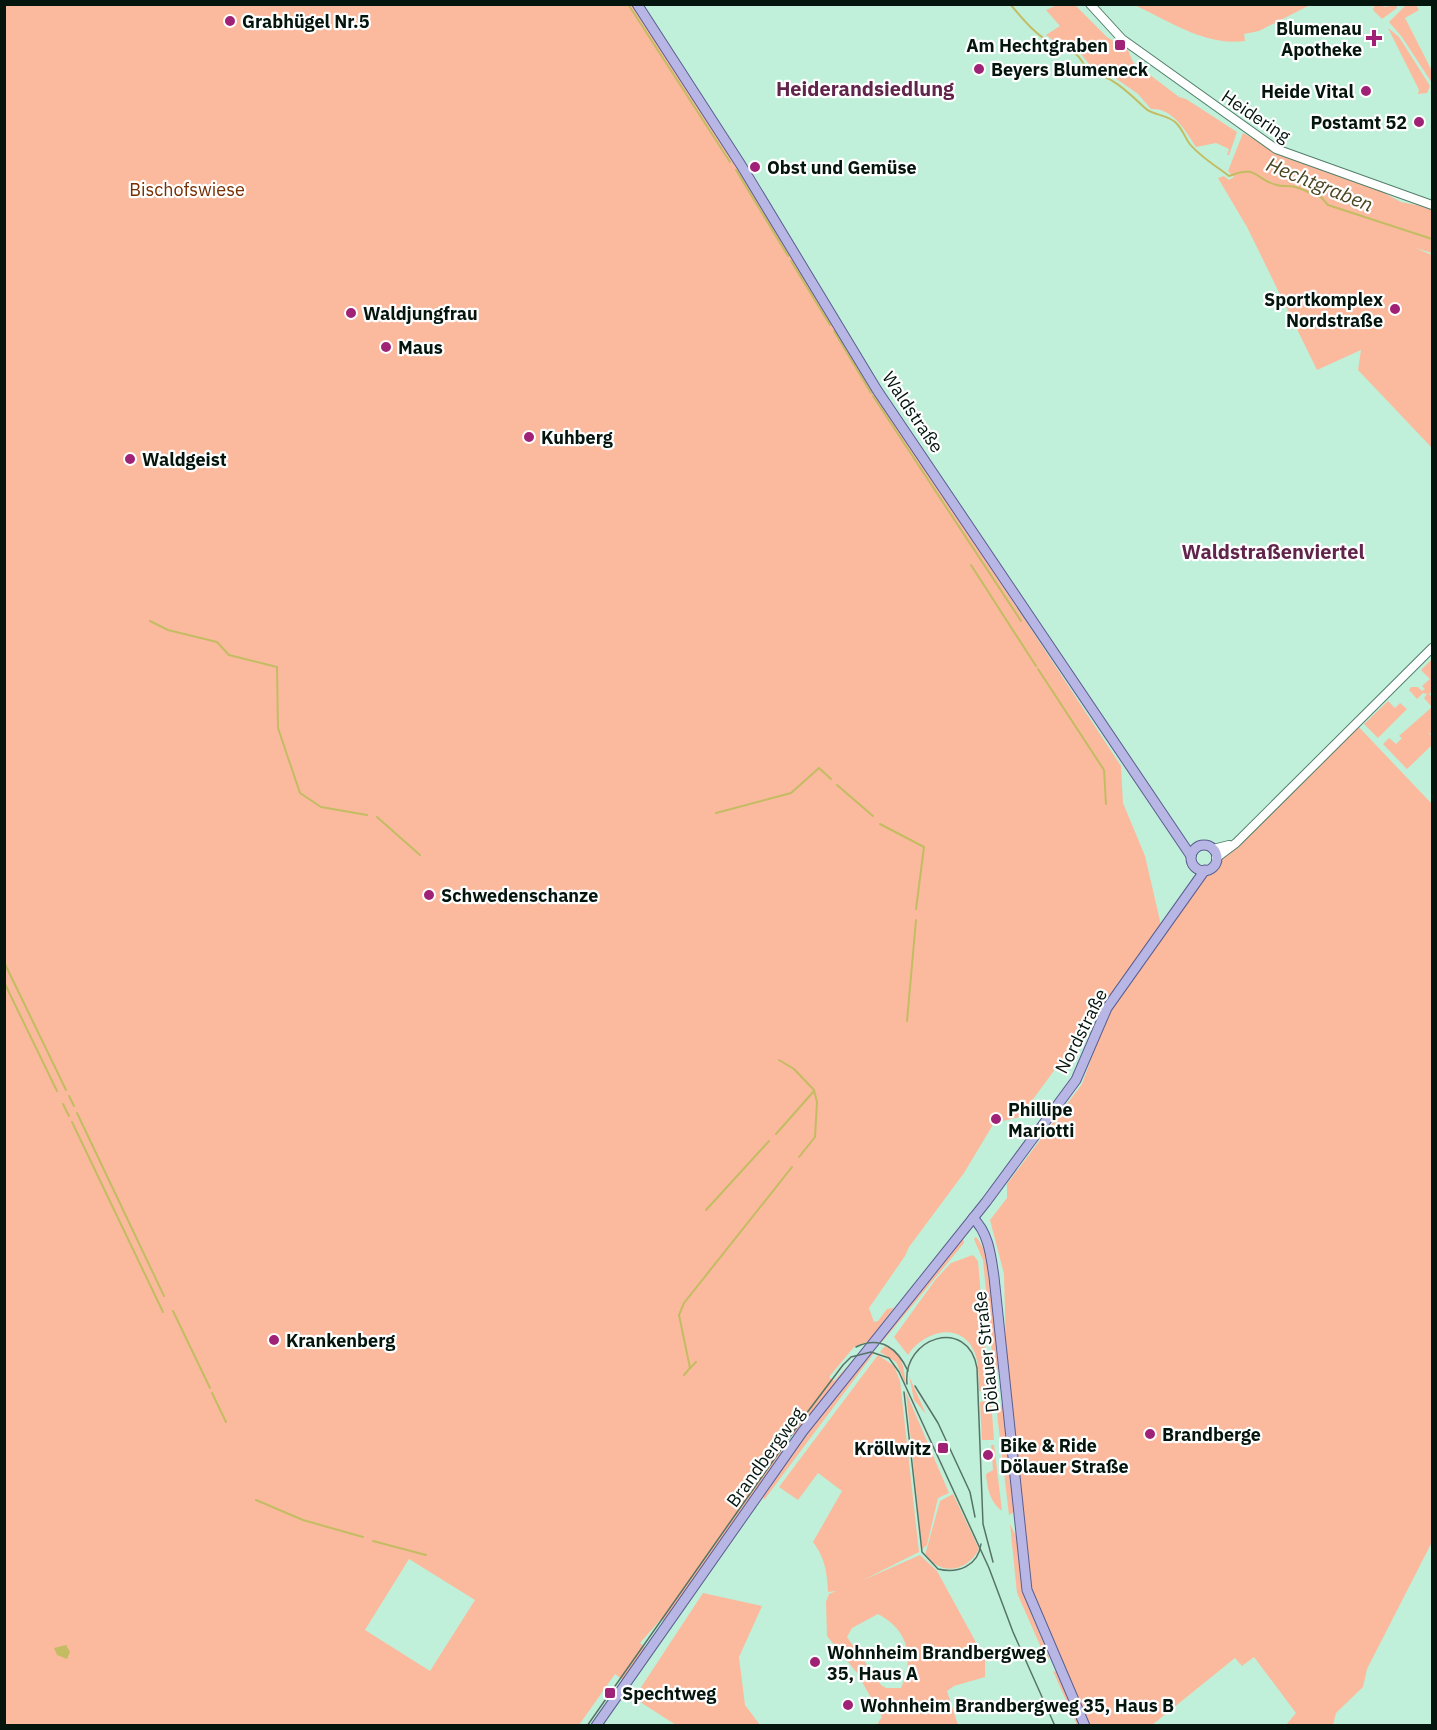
<svg xmlns="http://www.w3.org/2000/svg" width="1437" height="1730" font-family="'IBM Plex Sans',sans-serif">
	<rect width="100%" height="100%" fill="#c0f0d9"/>
	<g fill="#fbba9d" fill-rule="evenodd">
		<path d="M1059 4 1075 5 1107 37 1128 50 1133 62 1179 97 1186 99 1237 132 1229 155H1227L1229 149 1216 143 1196 147C1186 131 1172 107 1151 109L1138 94 1108 73 1093 69 1077 49 1057 43 1046 35 1060 26 1046 10Z"/>
		<path d="M1375 4 1382 5 1384 7 1396 5 1397 8 1382 19 1373 10Z"/>
		<path d="M4 5H633L734 160 875 392 1121 766 1123 803 1145 856 1161 925 1020 1117 994 1123 964 1173 909 1247 905 1256 869 1308 874 1322 878 1321 887 1309 894 1308 869 1341 854 1347 829 1377 834 1381 856 1357 787 1446 794 1435 789 1432 779 1450 783 1453 664 1621 661 1619 640 1643 646 1648 624 1681 615 1674 579 1725H5ZM409 1559 475 1600 430 1671 365 1630Z"/>
		<path d="M1134 5H1310L1259 31 1244 34 1245 41C1204 46 1170 21 1134 5Z"/>
		<path d="M1406 5H1416L1419 10 1405 18 1432 71V83L1402 37 1389 22Z"/>
		<path d="M1388 28 1399 37 1430 86 1427 93 1418 94 1419 90Z"/>
		<path d="M1243 133 1287 157 1377 189 1401 202 1432 208V253L1415 248 1432 255V448L1358 370 1361 350 1317 370 1247 227 1218 178 1224 176 1229 180 1234 177 1228 171Z"/>
		<path d="M1432 659V691L1429 694 1432 697V735L1428 732 1432 737V745L1407 769 1383 744 1389 738 1396 744 1402 738 1399 736 1432 707 1424 698 1427 694 1423 693 1417 699 1409 690 1411 687H1418L1422 691 1425 689 1422 686 1430 679 1421 670Z"/>
		<path d="M1388 701 1395 708 1400 703 1407 709 1378 738 1364 724Z"/>
		<path d="M1356 724 1432 804V1542L1367 1669 1363 1687 1336 1713 1333 1725H1286L1296 1713 1254 1657 1242 1666 1235 1658 1152 1725H1089L1031 1605 1007 1388 1004 1274 990 1220 1007 1198V1184L1082 1084 1107 1015 1203 877Z"/>
		<path d="M976 1237C996 1257 998 1345 1001 1376L993 1362 983 1260 974 1239Z"/>
		<path d="M963 1238 964 1243 882 1342 878 1341Z"/>
		<path d="M973 1255 978 1261 989 1391H979C978 1378 980 1362 973 1349 958 1320 922 1333 908 1355L894 1337 936 1279 951 1263Z"/>
		<path d="M885 1346C905 1356 903 1366 906 1385L896 1362 880 1352Z"/>
		<path d="M869 1353H874L764 1500 763 1493Z"/>
		<path d="M878 1355 894 1366 900 1381 919 1552 861 1581 920 1555 937 1571 985 1659V1677L954 1686 947 1691 958 1725H879L878 1723 882 1717 857 1673 827 1636 826 1602 829 1594 836 1591 828 1592C827 1572 825 1558 813 1542L842 1491 818 1473 798 1500 779 1487ZM878 1614C908 1630 915 1657 901 1688H886L881 1685 847 1637 852 1628Z"/>
		<path d="M909 1376 926 1414 914 1400Z"/>
		<path d="M906 1392 949 1493 938 1498 927 1545 922 1549Z"/>
		<path d="M991 1400 994 1440H982L980 1402Z"/>
		<path d="M1003 1401 1014 1512 1009 1515 997 1414Z"/>
		<path d="M991 1445H994L1002 1511C990 1502 987 1488 986 1474L993 1470Z"/>
		<path d="M953 1494 979 1549C967 1572 941 1576 925 1555L940 1501Z"/>
		<path d="M1010 1524 1016 1536 1025 1598 1049 1657 1047 1661 1017 1593Z"/>
		<path d="M703 1593 762 1606 739 1657 745 1705 760 1725H676L634 1698Z"/>
		<path d="M1053 1671 1056 1672 1080 1725H1077Z"/>
	</g>
	<path fill="#c3bc63" d="M66 1645 70 1652 67 1659 57 1655 54 1648Z"/>
	<g fill="none" stroke-linecap="round" stroke-linejoin="round">
		<g stroke="#c3bc63" stroke-width="2">
			<path d="M628 4 730 162"/>
			<path d="M1010 4C1022 18 1035 35 1053 44 1076 55 1073 46 1089 72 1111 75 1129 93 1145 108 1153 116 1169 114 1177 124 1182 129 1185 137 1189 143 1199 156 1216 166 1229 176 1259 164 1254 180 1277 185 1282 187 1289 185 1295 187 1305 189 1311 195 1321 197L1328 205 1432 239"/>
			<path d="M736 170 788 256"/>
			<path d="M791 261 830 325"/>
			<path d="M834 331 871 393"/>
			<path d="M873 396 1021 621"/>
			<path d="M971 565 1036 666"/>
			<path d="M150 621 168 630 217 642 229 655 277 667 278 728 300 793 321 807 367 815"/>
			<path d="M1038 669 1104 770 1106 804"/>
			<path d="M837 785 873 816"/>
			<path d="M716 813 791 793 819 768 831 779"/>
			<path d="M377 817 420 855"/>
			<path d="M880 824 924 847 916 909"/>
			<path d="M4 962 66 1090"/>
			<path d="M4 982 57 1091"/>
			<path d="M907 1021 916 920"/>
			<path d="M779 1060 794 1069 814 1090 817 1102 815 1137 799 1157"/>
			<path d="M69 1096 74 1106"/>
			<path d="M63 1104 69 1116"/>
			<path d="M77 1113 164 1296"/>
			<path d="M72 1122 163 1312"/>
			<path d="M776 1134 814 1091"/>
			<path d="M706 1210 769 1141"/>
			<path d="M173 1311 210 1388"/>
			<path d="M690 1368 696 1362"/>
			<path d="M684 1375 690 1368 679 1315 684 1303 792 1167"/>
			<path d="M212 1393 226 1422"/>
			<path d="M256 1500 303 1520 363 1537"/>
			<path d="M373 1541 426 1555"/>
		</g>
		<g stroke="#527e6b" stroke-width="10">
			<g id="minor">
				<path d="M1090 4 1122 39 1276 149 1432 205"/>
				<path d="M1213 849 1229 845"/>
				<path d="M1216 858 1236 843 1432 648"/>
			</g>
		</g>
		<g stroke="#5a5e8f" stroke-width="11">
			<g id="major">
				<path d="M637 4 741 165 877 390 1191 856"/>
				<circle cx="1204" cy="858" r="13"/>
				<path d="M973 1218C989 1233 991 1257 994 1277L1027 1590 1085 1726"/>
				<path d="M596 1726 803 1431 986 1202 1076 1080 1107 1008 1205 870"/>
			</g>
		</g>
		<use href="#minor" stroke="#fff" stroke-width="8"/>
		<use href="#major" stroke="#b8b6e5" stroke-width="9"/>
		<g stroke="#567466" stroke-width="1.5">
			<path d="M856 1347C881 1335 898 1349 908 1371"/>
			<path d="M907 1384C902 1337 968 1316 977 1368L983 1524 993 1562"/>
			<path d="M915 1386 938 1423 970 1492 975 1517"/>
			<path d="M904 1392 922 1552 938 1569C958 1574 978 1566 981 1544"/>
			<path d="M587 1726 806 1414 843 1365 851 1357 871 1352 889 1358 899 1372 989 1568 1013 1632 1055 1726"/>
		</g>
	</g>
	<g fill="#9f2276" stroke="#fff" stroke-width="2">
		<circle cx="230" cy="21" r="6"/>
		<path d="M1371 29h6v6h6v6h-6v6h-6v-6h-6v-6h6z"/>
		<rect x="1114" y="39" width="12" height="12" rx="3"/>
		<circle cx="979" cy="69" r="6"/>
		<circle cx="1366" cy="91" r="6"/>
		<circle cx="1419" cy="122" r="6"/>
		<circle cx="755" cy="167" r="6"/>
		<circle cx="1395" cy="309" r="6"/>
		<circle cx="351" cy="313" r="6"/>
		<circle cx="386" cy="347" r="6"/>
		<circle cx="529" cy="437" r="6"/>
		<circle cx="130" cy="459" r="6"/>
		<circle cx="429" cy="895" r="6"/>
		<circle cx="996" cy="1119" r="6"/>
		<circle cx="274" cy="1340" r="6"/>
		<circle cx="1150" cy="1434" r="6"/>
		<rect x="937" y="1442" width="12" height="12" rx="3"/>
		<circle cx="988" cy="1455" r="6"/>
		<circle cx="815" cy="1662" r="6"/>
		<rect x="604" y="1687" width="12" height="12" rx="3"/>
		<circle cx="848" cy="1705" r="6"/>
	</g>
	<g text-anchor="middle" dominant-baseline="central" stroke-width="4.5" stroke-linejoin="round" paint-order="stroke">
		<g font-size="18" font-weight="bold" fill="#04150e" stroke="#fff" text-anchor="start">
			<text x="242" y="21">Grabhügel Nr.5</text>
			<text x="1362" y="28" text-anchor="end">Blumenau<tspan x="1362" dy="21">Apotheke</tspan></text>
			<text x="1108" y="45" text-anchor="end">Am Hechtgraben</text>
			<text x="991" y="69">Beyers Blumeneck</text>
			<text x="1354" y="91" text-anchor="end">Heide Vital</text>
			<text x="1407" y="122" text-anchor="end">Postamt 52</text>
			<text x="767" y="167">Obst und Gemüse</text>
			<text x="1383" y="299" text-anchor="end">Sportkomplex<tspan x="1383" dy="21">Nordstraße</tspan></text>
			<text x="363" y="313">Waldjungfrau</text>
			<text x="398" y="347">Maus</text>
			<text x="541" y="437">Kuhberg</text>
			<text x="142" y="459">Waldgeist</text>
			<text x="441" y="895">Schwedenschanze</text>
			<text x="1008" y="1109">Phillipe<tspan x="1008" dy="21">Mariotti</tspan></text>
			<text x="286" y="1340">Krankenberg</text>
			<text x="1162" y="1434">Brandberge</text>
			<text x="1000" y="1445">Bike &amp; Ride<tspan x="1000" dy="21">Dölauer Straße</tspan></text>
			<text x="931" y="1448" text-anchor="end">Kröllwitz</text>
			<text x="827" y="1652">Wohnheim Brandbergweg<tspan x="827" dy="21">35, Haus A</tspan></text>
			<text x="622" y="1693">Spechtweg</text>
			<text x="860" y="1705">Wohnheim Brandbergweg 35, Haus B</text>
		</g>
		<g font-size="18" fill="#04150e" stroke="#fff">
			<text transform="translate(1256 116) rotate(34)">Heidering</text>
			<text transform="translate(913 412) rotate(56)">Waldstraße</text>
			<text transform="translate(1081 1031) rotate(-63)">Nordstraße</text>
			<text transform="translate(986 1352) rotate(-96)">Dölauer Straße</text>
			<text transform="translate(765 1457) rotate(-54)">Brandbergweg</text>
		</g>
		<g font-size="18" fill="#772e01" stroke="#fff">
			<text x="187" y="189">Bischofswiese</text>
		</g>
		<g font-size="20" font-weight="bold" fill="#61244a" stroke="#fff">
			<text x="865" y="88">Heiderandsiedlung</text>
			<text x="1273" y="551">Waldstraßenviertel</text>
		</g>
		<g font-size="20" font-style="italic" fill="#494620" stroke="#fff">
			<text transform="translate(1320 184) rotate(22)">Hechtgraben</text>
		</g>
	</g>
	<rect width="1437" height="1730" fill="none" stroke="#04150e" stroke-width="12"/>
</svg>
